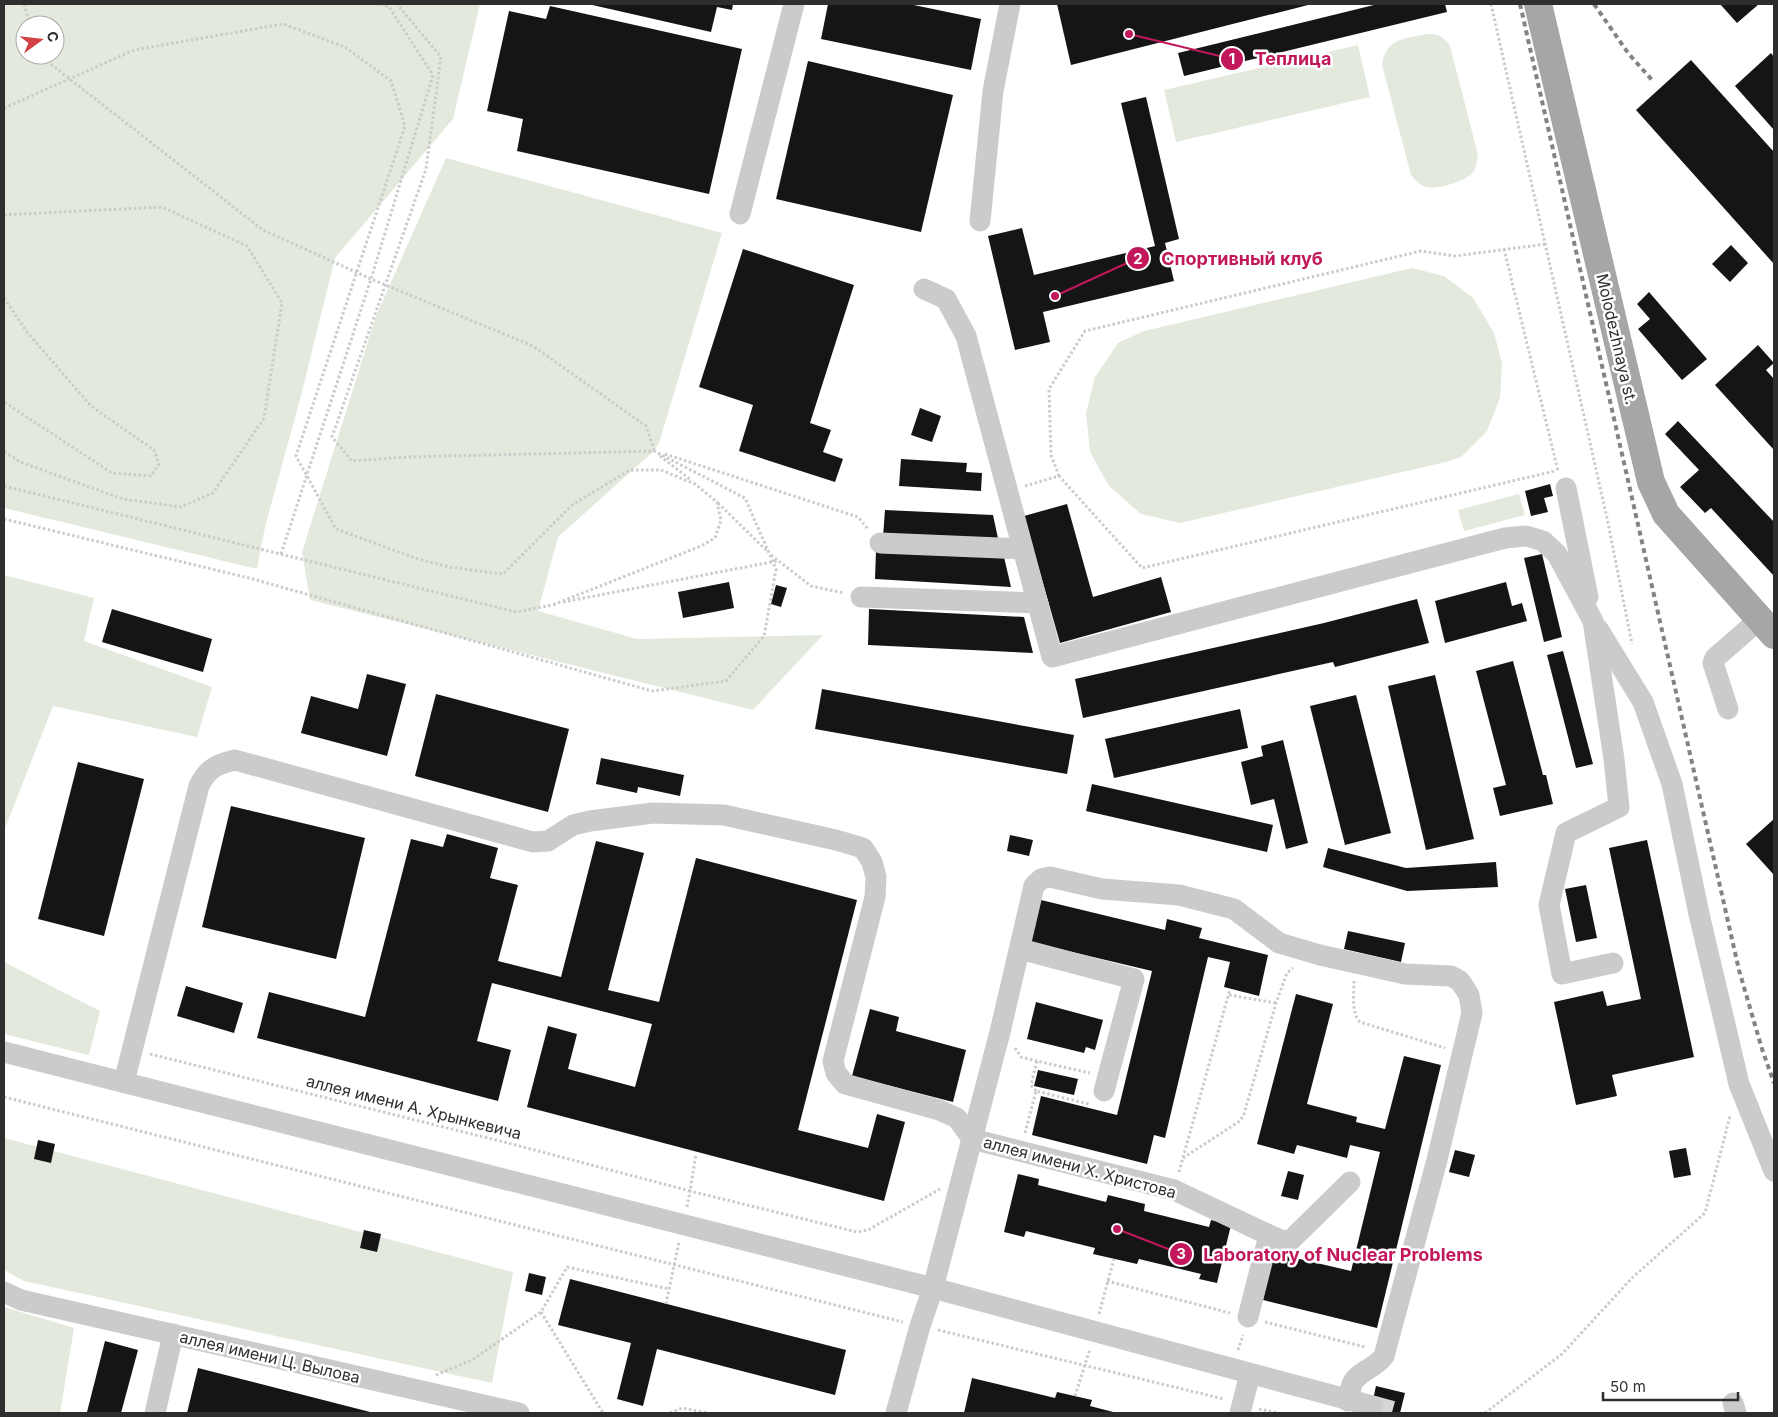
<svg xmlns="http://www.w3.org/2000/svg" width="1778" height="1417" font-family="Inter,sans-serif">
	<rect width="100%" height="100%" fill="#fff"/>
	<g fill="#e3eadd" fill-rule="evenodd">
		<path d="M4 4H480L453 119 335 258 301 396 265 527 257 569 4 508ZM25 25H55V55H25Z"/>
		<path d="M1428 34C1439 34 1444 37 1450 46L1478 155C1477 160 1476 167 1474 171 1468 181 1437 190 1426 187 1419 185 1415 180 1411 175L1382 65C1386 37 1405 39 1428 34Z"/>
		<path d="M1358 45 1370 97 1176 142 1164 90Z"/>
		<path d="M446 158 722 233 659 443 654 451 558 537 538 611 637 639 823 635 753 710 310 600 302 552 376 316Z"/>
		<path d="M1412 268 1444 276 1473 298 1494 333 1502 363 1500 398 1487 431 1461 457 1446 462 1180 523 1141 514 1109 486 1090 452 1086 413 1095 377 1118 343 1144 331Z"/>
		<path d="M1519 494 1525 515 1464 531 1458 510Z"/>
		<path d="M4 575 94 598 84 641 212 687 197 737 53 706 4 831Z"/>
		<path d="M4 962 100 1011 89 1055 4 1034Z"/>
		<path d="M4 1138 513 1272 492 1383 24 1281 4 1270Z"/>
		<path d="M4 1307 74 1328 60 1413H4Z"/>
	</g>
	<g fill="#151515">
		<path d="M588 4H733L732 10 717 7 711 32Z"/>
		<path d="M828 4H909L981 19 971 70 821 39Z"/>
		<path d="M1057 4H1312L1071 65Z"/>
		<path d="M1378 4H1445L1447 12 1184 76 1178 53Z"/>
		<path d="M1720 4H1759L1737 23Z"/>
		<path d="M550 6 742 49 709 194 517 151 523 119 487 111 509 11 546 19Z"/>
		<path d="M1771 53 1774 57V130L1735 86Z"/>
		<path d="M1691 60 1774 152V264L1636 110Z"/>
		<path d="M808 61 953 95 921 232 776 199Z"/>
		<path d="M1146 97 1179 239 1165 243 1174 281 1043 312 1050 342 1015 350 988 236 1022 228 1034 275 1155 246 1121 103Z"/>
		<path d="M1731 245 1748 263 1730 282 1712 264Z"/>
		<path d="M743 249 854 285 810 423 831 430 823 452 843 459 835 482 739 451 753 405 699 387Z"/>
		<path d="M1649 292 1707 359 1682 380 1638 329 1650 319 1637 304Z"/>
		<path d="M1758 345 1774 363 1766 370 1774 379V450L1715 385Z"/>
		<path d="M920 408 941 416 932 442 911 435Z"/>
		<path d="M1678 421 1774 522V576L1711 508 1705 513 1680 487 1699 470 1665 434Z"/>
		<path d="M901 459 967 463 966 472 982 473 981 491 899 486Z"/>
		<path d="M1550 484 1553 496 1544 498 1548 512 1531 516 1525 491Z"/>
		<path d="M1067 504 1093 597 1161 577 1171 612 1060 643 1024 516Z"/>
		<path d="M885 510 993 515 999 543 883 537Z"/>
		<path d="M876 551 1004 557 1011 587 875 579Z"/>
		<path d="M1542 554 1562 637 1544 642 1524 558Z"/>
		<path d="M729 582 734 608 683 618 678 592Z"/>
		<path d="M1506 582 1512 606 1522 603 1527 621 1445 643 1435 601Z"/>
		<path d="M776 585 787 588 781 607 771 604Z"/>
		<path d="M1417 599 1429 643 1335 667 1333 662 1083 718 1075 679 1324 623Z"/>
		<path d="M112 609 212 639 203 672 102 642Z"/>
		<path d="M869 609 1024 617 1033 653 868 645Z"/>
		<path d="M1563 651 1593 764 1576 768 1547 655Z"/>
		<path d="M1513 661 1543 775H1546L1553 804 1500 816 1493 788 1506 785 1476 671Z"/>
		<path d="M367 674 406 684 387 756 301 733 311 696 358 709Z"/>
		<path d="M1435 675 1474 839 1426 850 1388 686Z"/>
		<path d="M822 689 1074 735 1067 774 815 729Z"/>
		<path d="M436 694 569 729 548 812 415 776Z"/>
		<path d="M1356 695 1391 833 1345 845 1310 706Z"/>
		<path d="M1240 709 1248 748 1114 778 1105 739Z"/>
		<path d="M1283 740 1308 843 1286 849 1274 799 1251 805 1241 762 1263 756 1261 746Z"/>
		<path d="M601 758 684 775 680 796 638 787 637 793 596 784Z"/>
		<path d="M78 762 144 779 104 936 38 919Z"/>
		<path d="M1092 784 1273 825 1267 852 1086 811Z"/>
		<path d="M231 806 365 838 336 959 202 927Z"/>
		<path d="M1774 819V875L1746 844Z"/>
		<path d="M447 834 498 848 490 878 518 885 498 961 561 977 596 841 644 853 608 990 659 1002 696 858 857 900 798 1130 868 1148 877 1114 905 1122 884 1201 527 1107 548 1026 577 1034 568 1069 635 1087 652 1024 492 983 477 1041 511 1050 498 1101 257 1038 269 992 365 1017 411 839 443 847Z"/>
		<path d="M1010 835 1033 840 1029 856 1007 851Z"/>
		<path d="M1647 840 1694 1057 1612 1075 1617 1096 1576 1105 1554 1002 1603 991 1607 1006 1641 999 1609 848Z"/>
		<path d="M1328 848 1406 868 1496 862 1498 887 1407 891 1323 867Z"/>
		<path d="M1586 885 1597 938 1576 942 1565 889Z"/>
		<path d="M1041 900 1165 930 1167 919 1202 928 1199 938 1268 955 1259 996 1224 987 1230 962 1208 957 1165 1138 1154 1135 1147 1164 1032 1135 1041 1096 1117 1115 1152 971 1030 942Z"/>
		<path d="M1348 931 1405 943 1401 962 1344 949Z"/>
		<path d="M186 986 243 1003 234 1033 177 1016Z"/>
		<path d="M1296 994 1333 1004 1307 1104 1357 1117 1356 1122 1385 1129 1404 1056 1441 1065 1377 1328 1263 1300 1274 1253 1351 1271 1380 1152 1350 1145 1347 1158 1297 1145 1294 1154 1257 1144Z"/>
		<path d="M1036 1002 1103 1020 1095 1050 1086 1047 1084 1053 1027 1039Z"/>
		<path d="M870 1009 899 1017 896 1031 966 1050 953 1102 852 1076Z"/>
		<path d="M1038 1070 1078 1079 1074 1095 1034 1086Z"/>
		<path d="M38 1140 55 1144 51 1163 34 1159Z"/>
		<path d="M1686 1148 1691 1175 1674 1178 1669 1151Z"/>
		<path d="M1455 1150 1475 1155 1469 1177 1449 1172Z"/>
		<path d="M1288 1171 1304 1175 1298 1200 1281 1196Z"/>
		<path d="M1018 1174 1039 1179 1038 1185 1106 1202 1108 1195 1145 1204 1144 1211 1209 1227 1211 1220 1231 1225 1217 1283 1199 1279 1201 1274 1139 1259 1137 1264 1093 1254 1095 1248 1026 1231 1024 1237 1004 1232Z"/>
		<path d="M364 1230 381 1234 377 1252 360 1248Z"/>
		<path d="M529 1273 546 1277 542 1295 525 1291Z"/>
		<path d="M570 1279 846 1350 835 1395 657 1349 643 1406 617 1399 631 1343 558 1325Z"/>
		<path d="M105 1341 138 1350 121 1413H93L87 1412Z"/>
		<path d="M198 1368 374 1413H187Z"/>
		<path d="M972 1378 1055 1398 1057 1392 1092 1400 1090 1406 1117 1413H964Z"/>
		<path d="M1376 1386 1405 1393 1400 1413H1370Z"/>
	</g>
	<g fill="none" stroke-linecap="round" stroke-linejoin="round">
		<path stroke="#d5d5d5" stroke-width="21" stroke-dasharray="21 11" stroke-linecap="butt" d="M1372 1406 1398 1413"/>
		<g stroke="#cbcbcb" stroke-width="3" stroke-dasharray="2.5 2.5" stroke-linecap="butt">
			<path d="M24 4 30 25"/>
			<path d="M1491 4 1607 518 1632 644"/>
			<path d="M39 55 263 230 371 279 533 346 646 426 654 450"/>
			<path d="M4 108 134 50 283 24 345 47 391 81 405 126 296 456 336 529 415 558 449 567 503 574 572 505 630 470H661L695 484 717 502 721 520 715 538 701 546 555 604"/>
			<path d="M4 215 162 207 247 246 282 303 264 418 213 493 181 507 123 499 20 462 4 451"/>
			<path d="M1504 249 1558 471"/>
			<path d="M4 298 27 332 91 406 154 450 159 464 151 476 112 473 4 402"/>
			<path d="M665 454 858 517 868 529"/>
			<path d="M660 456 691 480"/>
			<path d="M1059 476 1051 455 1049 389 1085 331 1421 251 1455 256 1546 244"/>
			<path d="M4 486 516 612 557 604"/>
			<path d="M1025 486 1059 476 1142 568 1555 471"/>
			<path d="M718 503 767 551"/>
			<path d="M4 519 249 578 652 691 726 681 764 636 776 569 745 498 654 451 407 457 352 461 332 437 426 169 441 57 397 4"/>
			<path d="M281 554 371 279 433 75 389 7 381 4"/>
			<path d="M771 555 811 586 844 593"/>
			<path d="M563 602 777 561"/>
			<path d="M1354 981C1354 994 1351 1013 1360 1022L1445 1048"/>
			<path d="M1229 995 1276 1003"/>
			<path d="M1015 1048 1021 1057 1037 1061"/>
			<path d="M150 1054 508 1143 690 1191 696 1154"/>
			<path d="M1036 1091 1031 1085 1037 1061 1090 1073"/>
			<path d="M4 1097 903 1322"/>
			<path d="M1025 1133 1036 1091 1089 1104"/>
			<path d="M1183 1158 1240 1121 1244 1114 1276 1003 1287 973 1293 968"/>
			<path d="M1179 1172 1230 989"/>
			<path d="M687 1207 690 1191 857 1232 868 1230 940 1189"/>
			<path d="M1107 1281 1230 1313"/>
			<path d="M666 1304 679 1242"/>
			<path d="M541 1312 603 1413"/>
			<path d="M1099 1314 1114 1259"/>
			<path d="M1265 1322 1365 1347"/>
			<path d="M938 1330 1224 1399"/>
			<path d="M1238 1350 1243 1335"/>
			<path d="M436 1375 472 1360 541 1312 567 1267 669 1289"/>
			<path d="M1075 1396 1090 1349"/>
			<path d="M1259 1409 1278 1413"/>
			<path d="M670 1413 682 1408 707 1413"/>
			<path d="M1485 1413 1562 1354 1632 1278 1705 1213 1730 1116"/>
		</g>
		<g stroke="#cbcbcb" stroke-width="21">
			<path d="M740 214 794 4"/>
			<path d="M980 221 993 91 1010 4"/>
			<path d="M924 289 946 299 966 336 1052 657 1505 538 1526 536 1543 541 1557 554 1593 621 1614 759 1619 807 1566 833 1549 905 1562 974 1613 963"/>
			<path d="M1566 488 1588 597"/>
			<path d="M880 543 1023 549"/>
			<path d="M861 597 1038 603"/>
			<path d="M1598 629 1643 702 1672 784 1699 914 1739 1084 1774 1171"/>
			<path d="M1728 709 1713 663 1715 658 1760 619"/>
			<path d="M1020 949 1134 979 1104 1091"/>
			<path d="M4 1052 933 1288 1372 1406"/>
			<path d="M124 1082 199 786C207 769 217 764 235 760L533 842 548 841 573 825 590 821 653 813 724 815 836 840 863 848 872 862 876 877 875 897 833 1061 836 1073 845 1084 939 1110 957 1118 972 1139"/>
			<path d="M972 1139 1174 1190 1269 1235"/>
			<path d="M4 1292 21 1300 519 1413"/>
			<path d="M1248 1317 1269 1235 1283 1241 1291 1240 1350 1182"/>
			<path d="M1733 1403 1736 1413"/>
			<path d="M155 1413 173 1334"/>
			<path d="M896 1413 920 1326 933 1288 1000 1032 1034 886 1041 879 1050 877 1102 889 1179 895 1234 909 1279 943 1320 955 1405 974 1451 976 1460 981 1469 995 1472 1013 1437 1160 1384 1356C1376 1368 1358 1371 1352 1384 1350 1389 1350 1395 1348 1401"/>
			<path d="M1240 1413 1250 1374"/>
		</g>
		<path stroke="#a6a6a6" stroke-width="28" d="M1538 4 1651 482 1666 514 1774 635"/>
		<g stroke="#838383" stroke-width="4" stroke-dasharray="5 4" stroke-linecap="butt">
			<path d="M1520 4 1739 970 1762 1049 1774 1083"/>
			<path d="M1594 4 1628 53 1652 80"/>
		</g>
	</g>
	<g text-anchor="middle" dominant-baseline="central" stroke-width="5" stroke-linejoin="round" paint-order="stroke">
		<g font-size="16" fill="#2e2e2e" stroke="#fff">
			<text transform="translate(1617 339) rotate(77)">Molodezhnaya st.</text>
			<text transform="translate(414 1107) rotate(14)">аллея имени А. Хрынкевича</text>
			<text transform="translate(1080 1167) rotate(15)">аллея имени Х. Христова</text>
			<text transform="translate(270 1357) rotate(13)">аллея имени Ц. Вылова</text>
		</g>
	</g>
	<path fill="none" stroke="#c2185b" stroke-width="2" d="M1129 34L1232 59M1055 296L1138 258M1117 1229L1181 1254"/>
	<g fill="#c2185b" stroke="#fff" stroke-width="2">
		<circle cx="1129" cy="34" r="5"/>
		<circle cx="1055" cy="296" r="5"/>
		<circle cx="1117" cy="1229" r="5"/>
		<circle cx="1232" cy="59" r="12"/>
		<circle cx="1138" cy="258" r="12"/>
		<circle cx="1181" cy="1254" r="12"/>
	</g>
	<g font-size="15" text-anchor="middle" font-weight="bold" fill="#fff">
		<text x="1232" y="64">1</text>
		<text x="1138" y="264">2</text>
		<text x="1181" y="1259">3</text>
	</g>
	<g font-size="18" text-anchor="middle" font-weight="bold" fill="#c2185b" stroke="#fff" stroke-width="5" stroke-linejoin="round" paint-order="stroke">
		<text x="1293" y="65">Теплица</text>
		<text x="1242" y="265">Спортивный клуб</text>
		<text x="1343" y="1261">Laboratory of Nuclear Problems</text>
	</g>
	<rect width="1778" height="1417" fill="none" stroke="#2e2e2e" stroke-width="10"/>
	<g transform="translate(40 40) rotate(75)"><circle r="24" fill="#ffffff" stroke="#ababab"/>
	<path d="M0-4L9 19L0 12L-9 19Z" fill="#d34144"/>
	<text y="-8" font-size="14" font-weight="bold" text-anchor="middle" fill="#2e2e2e">С</text>
	</g>
	<path d="M1603 1392v8h135v-8" fill="none" stroke="#2e2e2e" stroke-width="2.5"/>
	<text x="1610" y="1392" font-size="15" fill="#2e2e2e" stroke="#ffffff" stroke-width="4" paint-order="stroke">50 m</text>
</svg>
